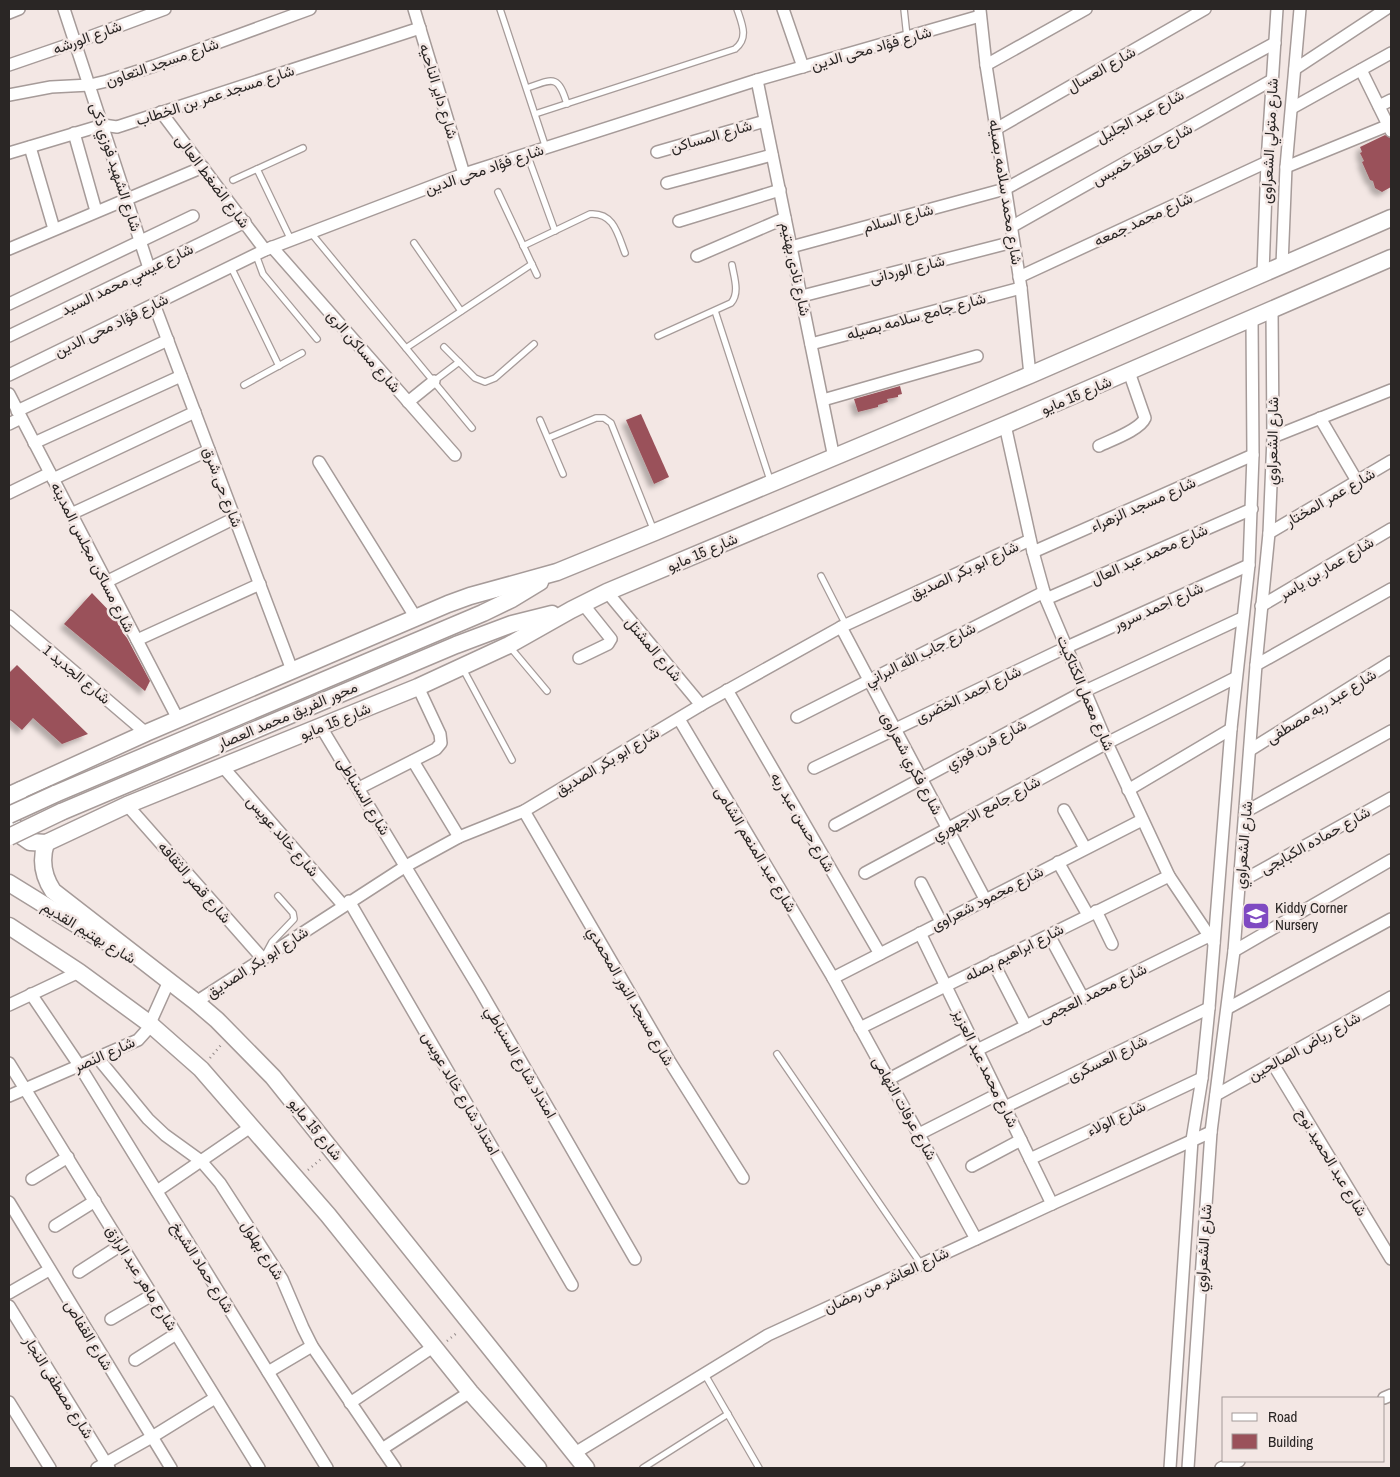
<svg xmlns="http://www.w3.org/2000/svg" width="1400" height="1477" font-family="'Archivo Narrow',Vazirmatn,sans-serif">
	<defs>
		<filter id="shadow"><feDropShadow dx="-4.5" dy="4.5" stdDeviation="2.5" flood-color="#0004"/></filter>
	</defs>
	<rect width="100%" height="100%" fill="#f3e7e4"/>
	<g fill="#9a515a" filter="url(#shadow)">
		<path d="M1385 135 1391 138V187L1382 192 1375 188 1373 181 1370 180 1362 162 1364 161 1360 153 1362 152 1360 147Z"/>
		<path d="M900 386 902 394 898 395V397L887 399 888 402 878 405V407L858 412 854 399Z"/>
		<path d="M641 414 669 477 654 484 626 420Z"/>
		<path d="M92 593 117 619 124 631 123 633 127 638 150 681 145 691 64 624Z"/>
		<path d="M17 665 88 734 62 744 33 718 22 730 9 719V673Z"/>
	</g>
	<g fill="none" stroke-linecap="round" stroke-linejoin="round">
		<g stroke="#a69b99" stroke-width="8">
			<g id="lane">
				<path d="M500 9 546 148"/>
				<path d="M904 9 907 37"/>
				<path d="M527 88C553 79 558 74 567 104"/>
				<path d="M535 114 735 49C749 38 742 24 737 9"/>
				<path d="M527 154 555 231"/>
				<path d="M257 169 291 240"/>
				<path d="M233 180 303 148"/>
				<path d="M498 192 537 275"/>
				<path d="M311 233 472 428"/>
				<path d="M414 243 461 311"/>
				<path d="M523 246 590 214C614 212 618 235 625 253"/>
				<path d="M256 255 263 274 317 339"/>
				<path d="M231 267 279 366"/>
				<path d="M715 311 771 483"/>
				<path d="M658 336 731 303C740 293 734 277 732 265"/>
				<path d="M444 347 475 378 485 382 495 378 534 344"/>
				<path d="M406 348 532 264"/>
				<path d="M434 381 459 362"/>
				<path d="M244 385 302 353"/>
				<path d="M540 420 563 474"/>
				<path d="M548 438 596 418H604L611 423 654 531"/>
				<path d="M821 576 846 625"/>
				<path d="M510 647 547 691"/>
				<path d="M463 669 512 760"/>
				<path d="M265 955 272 942 294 919 293 913 278 896"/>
				<path d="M777 1054 921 1264"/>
				<path d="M704 1373 759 1468"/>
				<path d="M643 1468 728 1414"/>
			</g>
		</g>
		<g stroke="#a69b99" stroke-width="14">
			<g id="street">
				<path d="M64 9 149 268"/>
				<path d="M414 9 464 174"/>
				<path d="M783 9 803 67"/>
				<path d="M980 10 986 65 1021 288 1030 375"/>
				<path d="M9 13 19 9"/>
				<path d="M9 65 76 42 165 9"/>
				<path d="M986 65 1086 9"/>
				<path d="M1295 69 1386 9"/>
				<path d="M1361 70 1391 131"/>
				<path d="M757 80 834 458"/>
				<path d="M9 95 51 87 90 85 107 81 154 66 310 9"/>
				<path d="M1379 106 1391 100"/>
				<path d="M1292 108 1391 53"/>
				<path d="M161 112 265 250"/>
				<path d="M996 129 1205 9"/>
				<path d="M74 133 96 211"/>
				<path d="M30 147 54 229"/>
				<path d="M657 152 765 121"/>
				<path d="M9 153 103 125 117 127 420 28"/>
				<path d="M1286 167 1389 125"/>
				<path d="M667 183 772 155"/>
				<path d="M679 221 780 190"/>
				<path d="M1011 227 1272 80"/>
				<path d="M272 247 455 455"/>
				<path d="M791 247 1005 189 1275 43"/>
				<path d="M9 249 203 167"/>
				<path d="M697 256 785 218"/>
				<path d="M1282 265 1286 167 1300 9"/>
				<path d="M1263 273 1267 162 1277 9"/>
				<path d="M1019 277 1267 162"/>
				<path d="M802 296 1013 242"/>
				<path d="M9 304 193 216"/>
				<path d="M154 304 292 670"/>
				<path d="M9 336 245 222"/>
				<path d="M811 344 1021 288"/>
				<path d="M9 375 265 250 464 174 757 80 980 16"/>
				<path d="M9 394 178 719"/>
				<path d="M823 400 977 356"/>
				<path d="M408 402 434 381"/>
				<path d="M17 411 168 340"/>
				<path d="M1320 418 1357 481"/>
				<path d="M9 424 21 418"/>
				<path d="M1005 425 1033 552 1046 599 1107 743 1169 876 1214 943"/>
				<path d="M1273 437 1391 390"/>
				<path d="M34 443 181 376"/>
				<path d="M1099 446C1111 440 1140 430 1145 418L1129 372"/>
				<path d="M319 462 416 618"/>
				<path d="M53 479 195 412"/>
				<path d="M9 493 50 473"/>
				<path d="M71 514 209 450"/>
				<path d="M1269 533 1391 461"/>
				<path d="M1033 552 1253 455"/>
				<path d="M106 582 235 518"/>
				<path d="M607 592 701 705"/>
				<path d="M1046 599 1252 509"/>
				<path d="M1261 606 1391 529"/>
				<path d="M9 616 146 733"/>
				<path d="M841 627 985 899"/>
				<path d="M137 640 260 584"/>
				<path d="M579 658 608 644 611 639 583 604"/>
				<path d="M1256 665 1391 589"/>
				<path d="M727 690 880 954"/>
				<path d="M797 717 1044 592"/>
				<path d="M679 719 833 978 976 1239"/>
				<path d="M321 727 480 990 635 1259"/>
				<path d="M1250 750 1391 662"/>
				<path d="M413 761 459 837"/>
				<path d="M223 767 343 905"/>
				<path d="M814 768 1067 647 1249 565"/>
				<path d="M359 788 436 749 441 743 440 734 418 687"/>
				<path d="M1128 790 1231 729"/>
				<path d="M127 805 263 959"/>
				<path d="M1064 810 1085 848"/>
				<path d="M524 811 670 1062 743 1178"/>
				<path d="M1245 812 1391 731"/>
				<path d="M835 825 1085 691 1242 618"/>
				<path d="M1058 862 1088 915"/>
				<path d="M865 873 1107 743 1235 678"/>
				<path d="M1240 882 1391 798"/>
				<path d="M921 883 941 922"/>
				<path d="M349 901 572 1285"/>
				<path d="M1096 911 1112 944"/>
				<path d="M920 933 1052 1204"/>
				<path d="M1049 935 1083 998"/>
				<path d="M1234 951 1391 860"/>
				<path d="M993 962 1026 1026"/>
				<path d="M833 978 1142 820"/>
				<path d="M31 994 79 1065 327 1468"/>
				<path d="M196 1002 406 866 459 837 524 811 701 705 841 627 1030 540"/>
				<path d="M9 1005 79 972"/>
				<path d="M1228 1008 1391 919"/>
				<path d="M860 1028 1169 876"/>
				<path d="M977 1050 1209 936"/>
				<path d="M97 1057 148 1119 165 1135 201 1161 220 1183 282 1279 303 1328 312 1346 395 1468"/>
				<path d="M9 1063 259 1468"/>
				<path d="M1273 1064 1391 1259"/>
				<path d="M889 1079 970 1036"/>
				<path d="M1216 1095 1391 997"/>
				<path d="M9 1096 138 1040 147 1030 169 981"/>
				<path d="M1005 1107 1209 1008"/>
				<path d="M919 1134 998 1094"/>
				<path d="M1030 1159 1202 1078"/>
				<path d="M972 1166 1021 1140"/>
				<path d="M32 1179 68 1157"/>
				<path d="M157 1191 252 1126"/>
				<path d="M9 1202 171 1468"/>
				<path d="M55 1226 95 1201"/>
				<path d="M79 1272 121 1245"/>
				<path d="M9 1293 49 1270"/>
				<path d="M9 1306 109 1468"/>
				<path d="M111 1319 152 1295"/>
				<path d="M135 1360 176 1334"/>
				<path d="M268 1372 312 1346"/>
				<path d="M1384 1398 1391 1395"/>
				<path d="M9 1402 50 1468"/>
				<path d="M350 1403 433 1347"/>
				<path d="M382 1449 470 1392"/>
				<path d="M575 1453 768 1335 1052 1204 1211 1132"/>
				<path d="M97 1468 152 1437 215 1398"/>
				<path d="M1170 1468 1192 1140 1202 1078 1209 1008 1231 729 1249 565 1253 455 1252 320"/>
				<path d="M1188 1468 1211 1132 1234 951 1256 665 1269 533 1273 437 1272 311"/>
				<path d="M1221 1468 1239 1461"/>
			</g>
		</g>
		<g stroke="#a69b99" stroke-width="19">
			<g id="secondary">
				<path d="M21 790 12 803 10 811 13 827 17 833 30 842 46 843 127 805 418 687 509 645 571 610 607 592 1005 425 1391 258"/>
				<path d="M12 794 146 733 448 604 470 596 557 572 655 532 1030 375 1391 218"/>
				<path d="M55 794 483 613 512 599 540 582"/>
				<path d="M61 812 456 645 512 624 552 614"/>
				<path d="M46 843C40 861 43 876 53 891L196 1002 217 1020 273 1077 586 1468"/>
				<path d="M9 883 103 941"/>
				<path d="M9 926 79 972 150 1024 201 1069 328 1215 470 1392 538 1468"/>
			</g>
		</g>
		<g stroke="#938a88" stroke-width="2.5" stroke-dasharray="1 4" stroke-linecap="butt">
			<path d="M210 1058 221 1045"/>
			<path d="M308 1170 321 1159"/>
			<path d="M447 1341 458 1332"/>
		</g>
		<use href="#lane" stroke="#fff" stroke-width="5.5"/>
		<use href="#street" stroke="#fff" stroke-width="11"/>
		<use href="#secondary" stroke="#fff" stroke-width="16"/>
		<g stroke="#a69b99" stroke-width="19" stroke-linecap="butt">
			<g id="secondary-bridge">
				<path d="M9 815 55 794"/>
				<path d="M9 837 61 812"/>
			</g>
		</g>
		<use href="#secondary-bridge" stroke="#fff" stroke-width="16"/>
	</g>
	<defs>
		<g id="school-square" transform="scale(1.4375)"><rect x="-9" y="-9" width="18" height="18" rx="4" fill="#7f4ac2" stroke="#f3e7e4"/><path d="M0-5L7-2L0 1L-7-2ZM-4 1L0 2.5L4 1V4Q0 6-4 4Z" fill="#fff"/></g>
	</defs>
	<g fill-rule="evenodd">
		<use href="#school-square" x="1256" y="916"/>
	</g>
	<g text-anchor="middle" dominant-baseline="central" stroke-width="5" stroke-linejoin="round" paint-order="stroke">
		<g font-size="15" fill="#2a2625" stroke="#f3e7e4">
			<text transform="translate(87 37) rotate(-20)">شارع الورشه</text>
			<text transform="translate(871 48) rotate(-16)">شارع فؤاد محى الدين</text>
			<text transform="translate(162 62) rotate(-19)">شارع مسجد التعاون</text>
			<text transform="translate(1101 69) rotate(-30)">شارع العسال</text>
			<text transform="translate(439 91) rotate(73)">شارع داير الناحيه</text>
			<text transform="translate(215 95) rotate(-18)">شارع مسجد عمر بن الخطاب</text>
			<text transform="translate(1140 116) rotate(-28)">شارع عبد الجليل</text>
			<text transform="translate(711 136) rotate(-16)">شارع المساكن</text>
			<text transform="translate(1269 141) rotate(-87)">شارع متولي الشعراوى</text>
			<text transform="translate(1142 154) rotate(-29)">شارع حافظ خميس</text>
			<text transform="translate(116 167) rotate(72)">شارع الشهيد فوزي ذكى</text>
			<text transform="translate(484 169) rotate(-19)">شارع فؤاد محى الدين</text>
			<text transform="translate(213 181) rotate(53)">شارع الضغط العالى</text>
			<text transform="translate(1006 192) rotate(81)">شارع محمد سلامه بصيله</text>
			<text transform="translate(898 218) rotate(-15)">شارع السلام</text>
			<text transform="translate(1143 219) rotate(-25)">شارع محمد جمعه</text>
			<text transform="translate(796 269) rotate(78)">شارع نادى بهتيم</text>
			<text transform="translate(907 269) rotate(-14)">شارع الوردانى</text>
			<text transform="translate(127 279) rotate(-26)">شارع عيسي محمد السيد</text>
			<text transform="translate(916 316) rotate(-15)">شارع جامع سلامه بصيله</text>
			<text transform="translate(111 325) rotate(-26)">شارع فؤاد محى الدين</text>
			<text transform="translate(364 351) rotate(49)">شارع مساكن الرى</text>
			<text transform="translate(1076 395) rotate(-23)">شارع 15 مايو</text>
			<text transform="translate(1272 441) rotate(-89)">شارع الشعراوي</text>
			<text transform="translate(223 487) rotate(69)">شارع حى شرق</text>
			<text transform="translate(1330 497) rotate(-30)">شارع عمر المختار</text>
			<text transform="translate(1143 504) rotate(-24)">شارع مسجد الزهراء</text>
			<text transform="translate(702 552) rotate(-23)">شارع 15 مايو</text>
			<text transform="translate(1149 554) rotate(-24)">شارع محمد عبد العال</text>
			<text transform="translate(93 557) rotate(63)">شارع مساكن مجلس المدينه</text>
			<text transform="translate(1326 568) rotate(-31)">شارع عمار بن ياسر</text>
			<text transform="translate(964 570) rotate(-25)">شارع ابو بكر الصديق</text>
			<text transform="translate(1158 606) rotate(-24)">شارع احمد سرور</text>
			<text transform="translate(654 649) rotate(50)">شارع المشتل</text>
			<text transform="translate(920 654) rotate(-27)">شارع جاب الله البراني</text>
			<text transform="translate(77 674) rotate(40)">شارع الجديد 1</text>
			<text transform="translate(1086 693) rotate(67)">شارع معمل الكتاكيت</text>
			<text transform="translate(968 694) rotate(-25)">شارع احمد الخضرى</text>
			<text transform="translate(1321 706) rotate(-32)">شارع عبد ربه مصطفى</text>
			<text transform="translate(287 715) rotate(-23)">محور الفريق محمد العصار</text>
			<text transform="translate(335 721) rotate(-22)">شارع 15 مايو</text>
			<text transform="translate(986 744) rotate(-28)">شارع فرن فوزي</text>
			<text transform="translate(607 761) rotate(-31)">شارع ابو بكر الصديق</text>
			<text transform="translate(912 763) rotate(62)">شارع فكري شعراوى</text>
			<text transform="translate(364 796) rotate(59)">شارع السنباطى</text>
			<text transform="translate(986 808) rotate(-28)">شارع جامع الاجهوري</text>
			<text transform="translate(803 822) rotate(60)">شارع حسن عبد ربه</text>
			<text transform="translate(283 836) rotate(49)">شارع خالد عويس</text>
			<text transform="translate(1315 840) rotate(-29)">شارع حماده الكبابجى</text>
			<text transform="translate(1243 845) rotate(-85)">شارع الشعراوي</text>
			<text transform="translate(756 849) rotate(59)">شارع عبد المنعم الشامى</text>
			<text transform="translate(195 882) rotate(49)">شارع قصر الثقافه</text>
			<text transform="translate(987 898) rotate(-27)">شارع محمود شعراوى</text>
			<text transform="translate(89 932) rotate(31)">شارع بهتيم القديم</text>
			<text transform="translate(1014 952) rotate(-27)">شارع ابراهيم بصله</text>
			<text transform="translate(257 962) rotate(-33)">شارع ابو بكر الصديق</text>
			<text transform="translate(1093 993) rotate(-26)">شارع محمد العجمى</text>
			<text transform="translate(631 996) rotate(60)">شارع مسجد النور المحمدي</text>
			<text transform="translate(1304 1046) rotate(-29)">شارع رياض الصالحين</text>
			<text transform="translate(104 1054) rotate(-24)">شارع النصر</text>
			<text transform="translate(1107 1058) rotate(-26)">شارع العسكرى</text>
			<text transform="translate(521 1062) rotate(60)">امتداد شارع السنباطي</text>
			<text transform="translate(986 1068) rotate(64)">شارع محمد عبد العزيز</text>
			<text transform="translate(461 1093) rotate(60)">امتداد شارع خالد عويس</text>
			<text transform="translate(905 1108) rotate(61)">شارع عرفات التهامى</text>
			<text transform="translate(1116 1118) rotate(-25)">شارع الولاء</text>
			<text transform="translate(316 1129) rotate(51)">شارع 15 مايو</text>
			<text transform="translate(1332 1162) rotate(59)">شارع عبد الحميد نوح</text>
			<text transform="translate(1203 1248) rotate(-86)">شارع الشعراوي</text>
			<text transform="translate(263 1250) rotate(58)">شارع بهلول</text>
			<text transform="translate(203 1267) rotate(58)">شارع حماد الشيخ</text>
			<text transform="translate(142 1278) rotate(58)">شارع ماهر عبد الرازق</text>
			<text transform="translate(886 1280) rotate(-25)">شارع العاشر من رمضان</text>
			<text transform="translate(89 1335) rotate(59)">شارع القفاص</text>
			<text transform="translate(59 1387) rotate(58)">شارع مصطفى النجار</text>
		</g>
		<g font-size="15" fill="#2a2625" stroke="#f3e7e4" text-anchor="start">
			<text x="1275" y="907">Kiddy Corner<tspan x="1275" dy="17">Nursery</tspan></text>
		</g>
	</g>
	<rect width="1400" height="1477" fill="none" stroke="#2a2625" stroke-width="20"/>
	<rect x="1222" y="1397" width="162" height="65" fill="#f3e7e4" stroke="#a39a98"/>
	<rect x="1232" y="1413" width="25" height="8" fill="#ffffff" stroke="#a39a98"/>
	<text x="1268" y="1422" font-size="15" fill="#2a2625">Road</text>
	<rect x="1232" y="1434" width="25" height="15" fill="#9a515a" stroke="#a39a98"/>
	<text x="1268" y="1447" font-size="15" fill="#2a2625">Building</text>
</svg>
